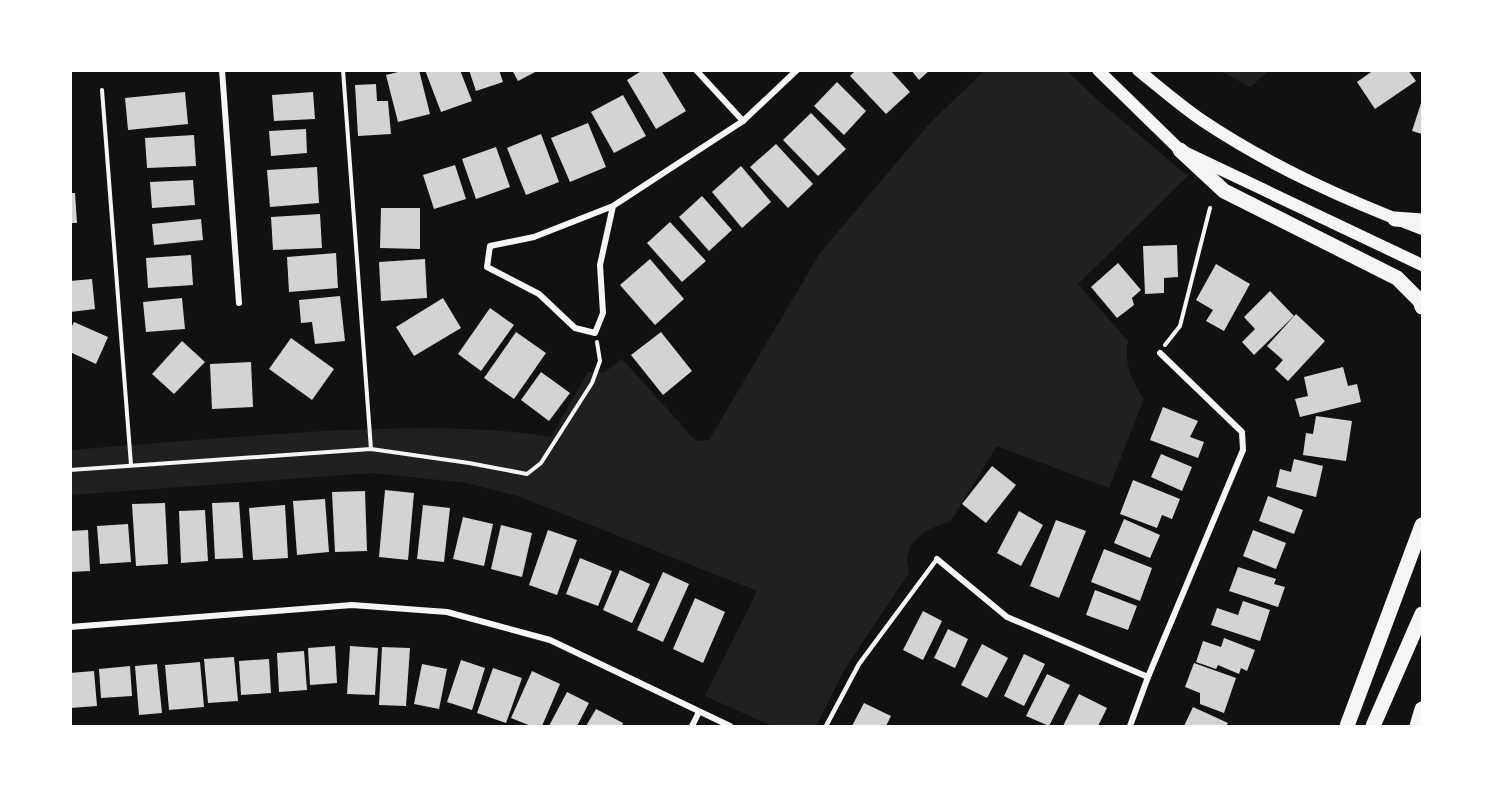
<svg xmlns="http://www.w3.org/2000/svg" width="1493" height="797" font-family="'Varela Round',sans-serif">
	<rect width="100%" height="100%" fill="#111"/>
	<g fill="#202020">
		<path d="M984 71H1067L1100 102 1188 176 1078 284 1128 341C1124 364 1131 380 1144 399L1109 488 997 446 950 522C932 526 909 537 907 559 907 563 909 569 909 573L846 667 816 726H772L705 696 757 591 518 496 467 483 372 473 71 495V450C155 443 240 436 325 431 402 427 475 425 551 437L588 372H605L622 359 696 441 709 440 820 253 930 123Z"/>
		<path d="M1221 71H1269L1250 87Z"/>
	</g>
	<g fill="#d3d3d3">
		<path d="M406 70H419L430 114 398 122 386 75Z"/>
		<path d="M425 70H460L472 101 441 112Z"/>
		<path d="M469 70H499L503 82 476 91Z"/>
		<path d="M512 70H539L518 81Z"/>
		<path d="M643 70H661L686 111 656 129 627 80Z"/>
		<path d="M856 70H890L910 92 886 114 850 76Z"/>
		<path d="M911 70H930L919 80Z"/>
		<path d="M1374 70H1408L1416 81 1375 109 1357 82Z"/>
		<path d="M837 82 866 111 844 135 814 106Z"/>
		<path d="M376 84 377 101H388L391 134 358 136 355 85Z"/>
		<path d="M185 92 188 124 128 130 125 98Z"/>
		<path d="M313 92 315 119 274 121 272 95Z"/>
		<path d="M623 95 646 136 614 153 591 112Z"/>
		<path d="M1422 100V134L1412 131Z"/>
		<path d="M811 113 846 149 818 176 783 140Z"/>
		<path d="M588 123 606 167 570 182 551 138Z"/>
		<path d="M306 129 307 153 271 156 269 131Z"/>
		<path d="M541 134 559 182 526 195 507 148Z"/>
		<path d="M194 135 196 166 147 168 145 138Z"/>
		<path d="M776 144 813 184 788 208 750 167Z"/>
		<path d="M496 147 510 187 476 199 462 159Z"/>
		<path d="M455 165 466 199 434 209 423 175Z"/>
		<path d="M741 166 771 202 742 228 712 192Z"/>
		<path d="M317 167 319 203 270 207 267 170Z"/>
		<path d="M193 180 195 205 152 208 150 182Z"/>
		<path d="M70 193H75L77 223H70Z"/>
		<path d="M702 196 732 230 709 251 679 217Z"/>
		<path d="M381 208H420V249L380 248Z"/>
		<path d="M320 214 322 248 273 250 271 217Z"/>
		<path d="M201 219 203 240 154 245 152 224Z"/>
		<path d="M670 222 706 261 682 282 647 243Z"/>
		<path d="M1177 245 1178 277 1164 278V293L1145 294 1143 246Z"/>
		<path d="M336 253 338 288 289 292 287 257Z"/>
		<path d="M191 255 193 285 148 288 146 258Z"/>
		<path d="M425 259 427 298 381 301 379 262Z"/>
		<path d="M650 259 684 299 655 325 620 285Z"/>
		<path d="M1118 263 1141 290 1132 298 1134 305 1117 318 1091 287Z"/>
		<path d="M1216 264 1250 284 1224 331 1206 321 1213 310 1196 300Z"/>
		<path d="M92 279 95 309 70 312V281Z"/>
		<path d="M1270 291 1294 316 1254 355 1242 342 1255 329 1244 317Z"/>
		<path d="M340 296 345 341 315 344 312 322 301 323 299 300Z"/>
		<path d="M182 298 185 329 146 332 143 302Z"/>
		<path d="M443 298 461 328 414 356 396 327Z"/>
		<path d="M490 308 514 325 481 371 458 354Z"/>
		<path d="M1296 314 1325 341 1288 381 1275 369 1283 360 1267 346Z"/>
		<path d="M74 322 108 337 96 364 70 352V330Z"/>
		<path d="M516 332 546 353 514 399 484 378Z"/>
		<path d="M661 332 692 371 663 395 631 355Z"/>
		<path d="M291 338 334 369 312 400 269 369Z"/>
		<path d="M182 341 205 362 174 394 152 374Z"/>
		<path d="M251 362 253 407 212 409 210 364Z"/>
		<path d="M1343 367 1348 386 1357 384 1361 402 1300 417 1295 399 1308 396 1304 377Z"/>
		<path d="M541 372 570 393 549 421 521 400Z"/>
		<path d="M1163 407 1198 421 1190 437 1204 442 1198 458 1150 440Z"/>
		<path d="M1316 416 1352 421 1346 461 1303 455 1306 433 1313 434Z"/>
		<path d="M1161 454 1192 467 1182 491 1151 477Z"/>
		<path d="M1294 459 1323 466 1316 497 1276 487 1280 469 1291 472Z"/>
		<path d="M992 466 1016 485 986 523 962 504Z"/>
		<path d="M1133 480 1180 499 1172 519 1162 515 1157 528 1120 514Z"/>
		<path d="M385 490 414 493 408 560 379 557Z"/>
		<path d="M365 491 367 551 335 552 332 492Z"/>
		<path d="M1268 496 1303 510 1294 534 1259 521Z"/>
		<path d="M325 499 329 552 297 555 293 501Z"/>
		<path d="M239 502 243 558 215 559 212 503Z"/>
		<path d="M165 503 168 564 136 566 132 504Z"/>
		<path d="M285 505 288 558 253 560 249 508Z"/>
		<path d="M423 505 450 508 444 562 417 559Z"/>
		<path d="M205 510 208 561 181 563 179 511Z"/>
		<path d="M1019 511 1043 525 1021 566 997 553Z"/>
		<path d="M463 517 493 524 484 566 453 559Z"/>
		<path d="M1124 519 1160 535 1150 558 1114 543Z"/>
		<path d="M1056 520 1086 531 1059 598 1030 586Z"/>
		<path d="M128 524 131 562 100 564 97 526Z"/>
		<path d="M501 525 532 533 522 577 491 569Z"/>
		<path d="M88 530 90 571 70 572V531Z"/>
		<path d="M548 530 577 540 557 595 529 585Z"/>
		<path d="M1253 530 1286 543 1276 569 1243 556Z"/>
		<path d="M1104 549 1152 568 1140 601 1091 582Z"/>
		<path d="M580 558 612 571 598 606 566 594Z"/>
		<path d="M1238 567 1276 579 1274 584 1285 587 1278 607 1229 591Z"/>
		<path d="M620 570 650 584 632 623 603 610Z"/>
		<path d="M663 572 689 584 663 642 637 630Z"/>
		<path d="M1095 590 1137 606 1128 630 1086 615Z"/>
		<path d="M695 598 725 612 703 663 673 649Z"/>
		<path d="M1243 601 1270 610 1260 641 1211 625 1217 608 1238 615Z"/>
		<path d="M923 611 942 621 923 660 903 650Z"/>
		<path d="M948 629 968 639 955 668 934 658Z"/>
		<path d="M1224 638 1255 650 1247 671 1241 668 1239 674 1218 665 1216 669 1196 662 1203 641 1221 647Z"/>
		<path d="M982 644 1008 658 987 698 961 685Z"/>
		<path d="M335 646 337 683 310 685 308 648Z"/>
		<path d="M350 646 378 648 375 695 347 694Z"/>
		<path d="M382 647 410 648 406 706 379 705Z"/>
		<path d="M304 651 307 690 279 692 277 653Z"/>
		<path d="M1024 654 1045 664 1024 706 1004 696Z"/>
		<path d="M234 657 238 701 208 703 204 659Z"/>
		<path d="M269 659 271 693 241 695 239 661Z"/>
		<path d="M461 660 485 668 472 710 447 702Z"/>
		<path d="M200 662 204 707 169 710 165 665Z"/>
		<path d="M1194 663 1236 678 1224 713 1200 704V693L1185 687Z"/>
		<path d="M157 664 162 713 139 715 135 666Z"/>
		<path d="M422 664 447 669 439 709 414 704Z"/>
		<path d="M130 666 132 696 101 698 99 669Z"/>
		<path d="M493 668 522 678 506 723 477 713Z"/>
		<path d="M94 671 97 706 70 708V673Z"/>
		<path d="M532 671 560 684 542 726H531L511 718Z"/>
		<path d="M1047 674 1070 685 1049 726 1026 716Z"/>
		<path d="M567 692 589 703 577 726H549Z"/>
		<path d="M1079 694 1107 708 1098 726H1063Z"/>
		<path d="M864 703 891 716 886 726H852Z"/>
		<path d="M1193 707 1228 723 1226 726H1184Z"/>
		<path d="M596 709 623 723 622 726H586Z"/>
	</g>
	<g fill="none" stroke-linecap="round" stroke-linejoin="round">
		<g stroke="#f5f5f5" stroke-width="4">
			<path d="M343 70 371 449"/>
			<path d="M102 90 131 465"/>
			<path d="M1165 345 1180 326 1210 208"/>
			<path d="M70 470 371 449 469 463 527 474 541 463 592 383 600 361 597 342"/>
		</g>
		<path stroke="#f5f5f5" stroke-width="4.5" d="M826 726 859 664 937 559"/>
		<g stroke="#f5f5f5" stroke-width="6">
			<path d="M222 70 239 303"/>
			<path d="M696 70 743 121"/>
			<path d="M613 206 600 265 603 313 595 333 575 328 539 294 487 267 490 246 534 237 613 206 743 121 797 70"/>
			<path d="M937 559 1007 617 1148 677"/>
			<path d="M70 627 352 605 447 612 550 640 730 726"/>
			<path d="M692 726 699 712"/>
			<path d="M1130 726 1148 677 1243 450 1242 432 1160 353"/>
		</g>
		<g stroke="#f5f5f5" stroke-width="12">
			<path d="M1098 70 1180 150 1422 265"/>
			<path d="M1138 70C1159 87 1181 106 1203 121 1272 167 1346 200 1422 229"/>
		</g>
		<g stroke="#f5f5f5" stroke-width="15">
			<path d="M1180 150 1224 191 1397 278 1420 301 1422 307"/>
			<path d="M1395 219 1422 221"/>
			<path d="M1347 726 1422 525"/>
			<path d="M1373 726 1422 614"/>
			<path d="M1417 726 1422 709"/>
		</g>
	</g>
	<rect width="1493" height="797" fill="none" stroke="#ffffff" stroke-width="144"/>
</svg>
